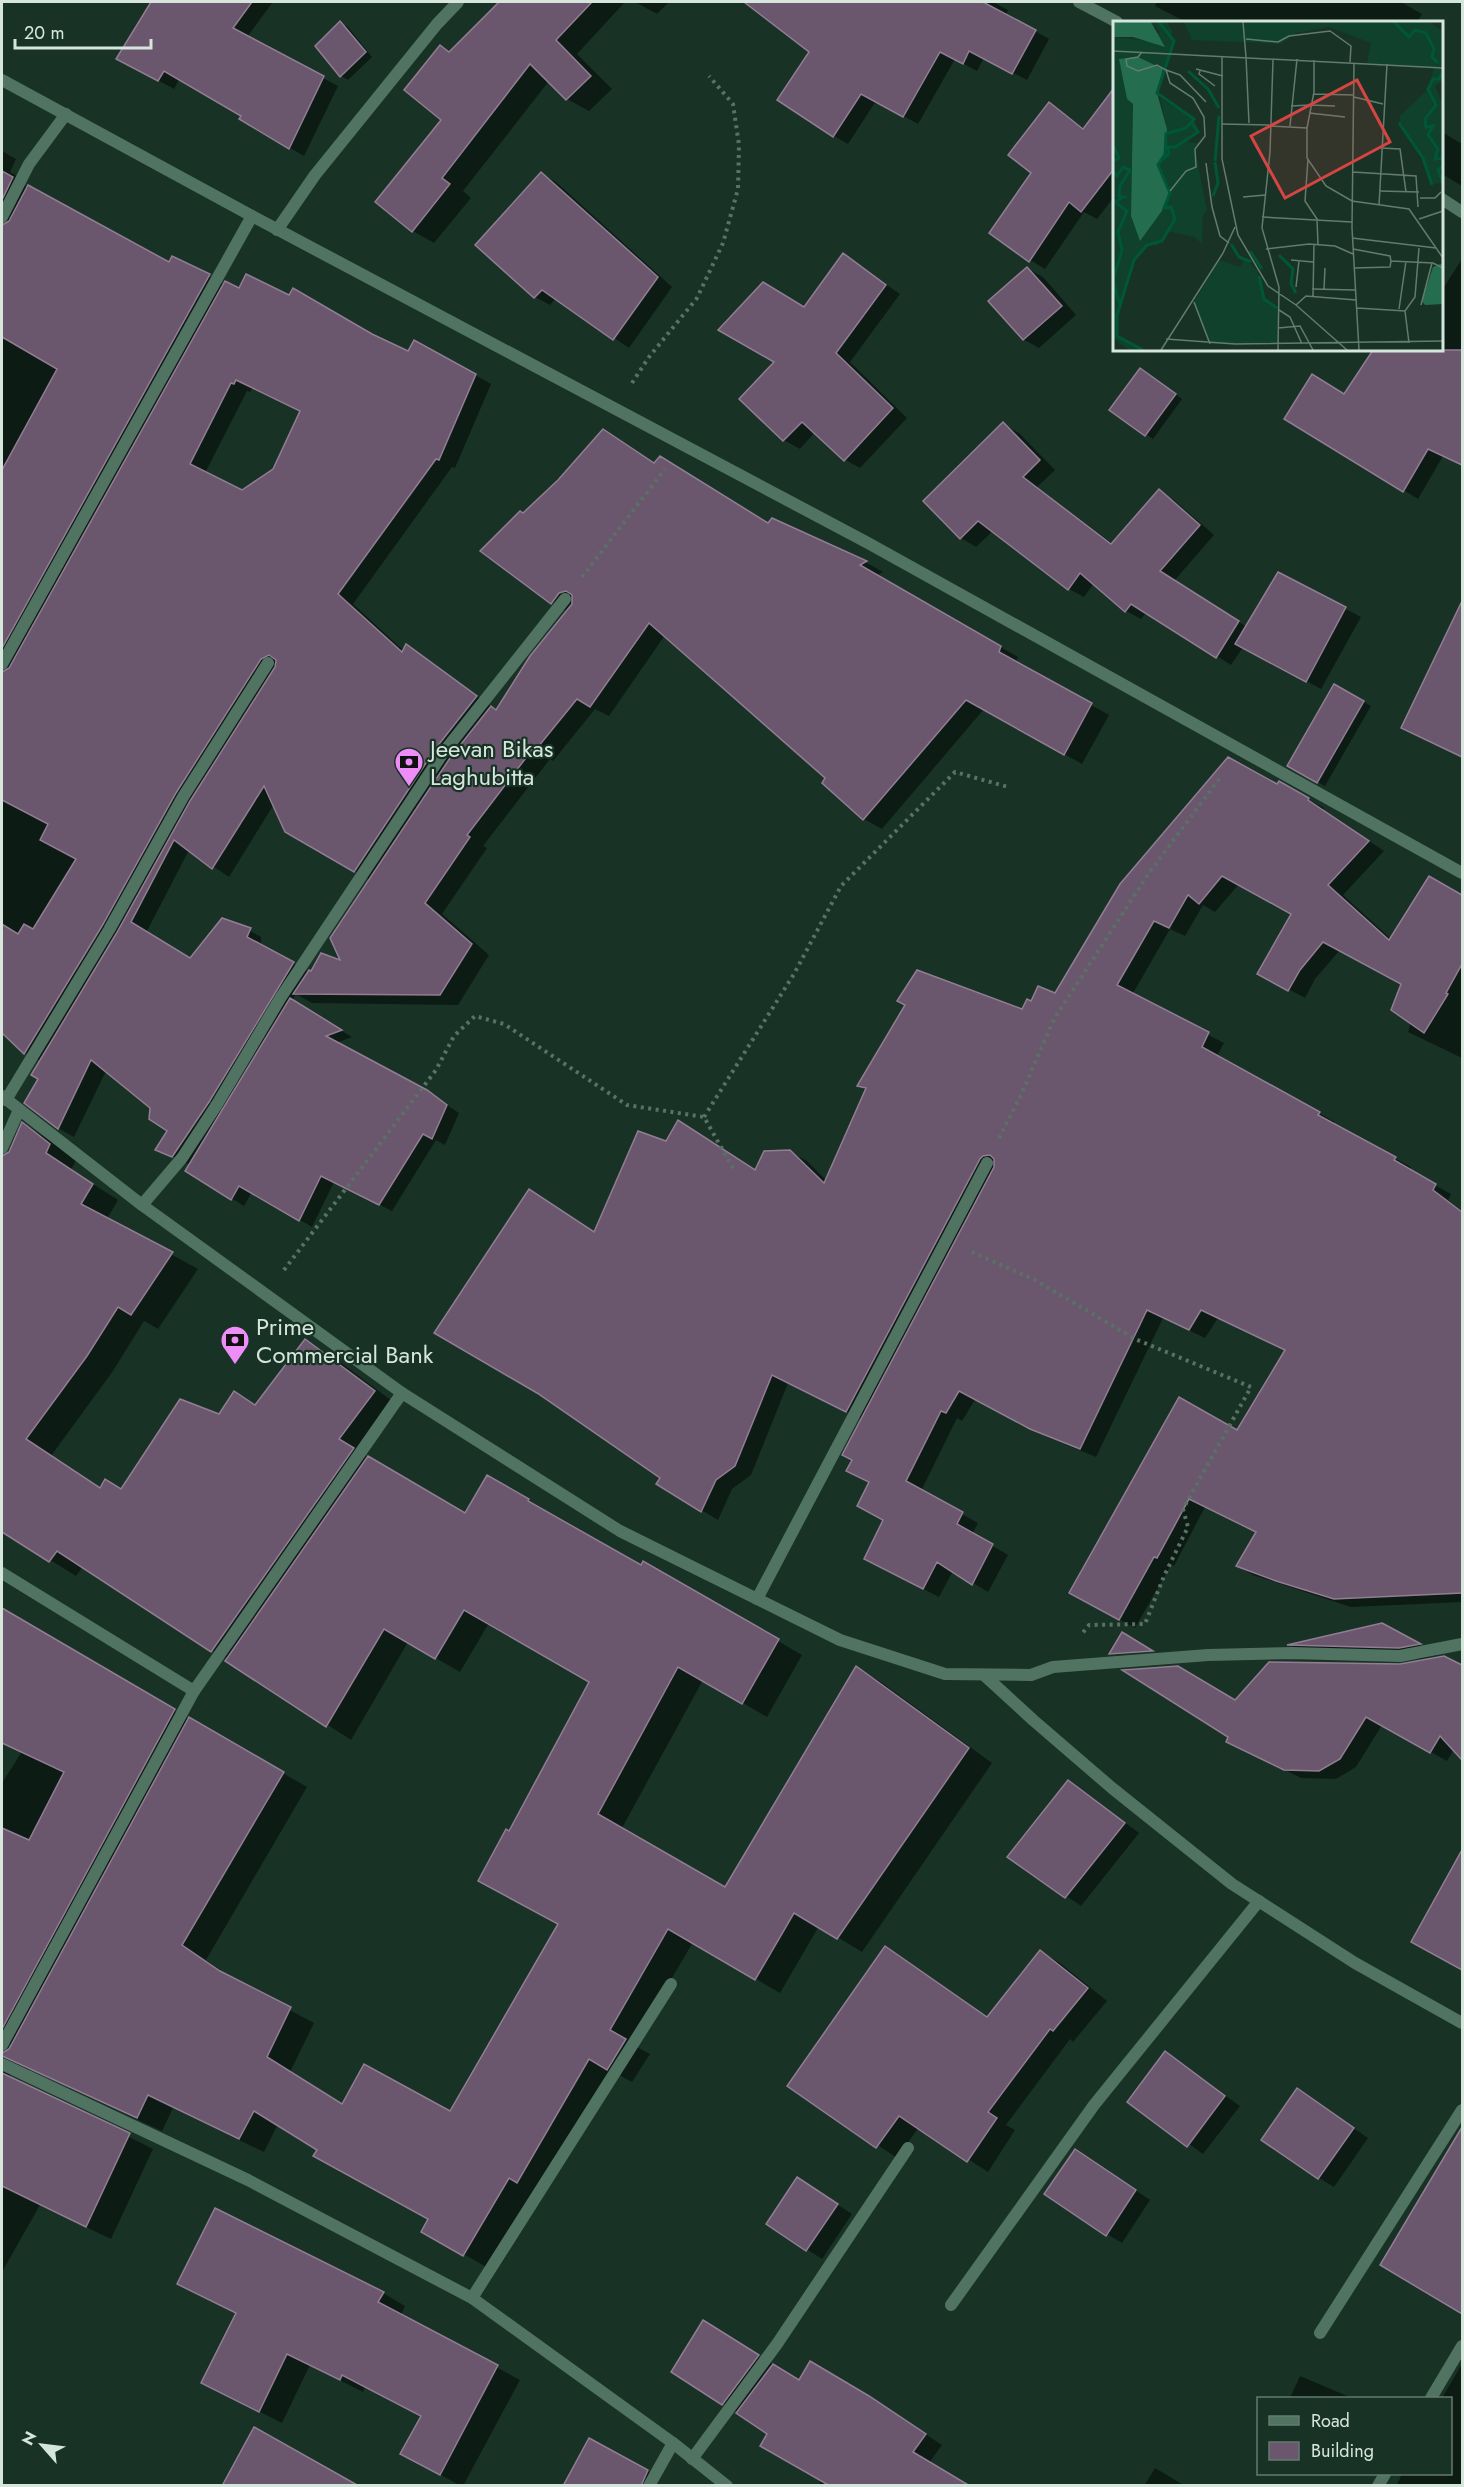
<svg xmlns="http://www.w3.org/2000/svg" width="1464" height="2487" font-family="Jost,sans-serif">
	<rect width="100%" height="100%" fill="#183326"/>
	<g fill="#0007" fill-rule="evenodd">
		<path d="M153 2H273L247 37 338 86 304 156 241 119 243 115 180 78 174 89 118 58Z"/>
		<path d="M501 2H625L577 54 612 89 589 111 567 99 549 81 463 191 471 198 434 243 413 231 443 120 441 47 451 53Z"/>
		<path d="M635 2H669L657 14Z"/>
		<path d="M746 2H993L1008 10 1006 15 1049 39 1027 80 984 58 977 71 955 59 918 124 876 101 848 144 834 136 811 52Z"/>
		<path d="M1157 2H1401L1422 14 1417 22H1186L1155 6Z"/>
		<path d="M341 23 348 27 372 57 348 80 341 76 317 46Z"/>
		<path d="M1109 98 1114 101V197L1097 219 1084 212 1045 269 1030 260 1049 104 1085 129Z"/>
		<path d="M1442 132 1462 144V186L1442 174Z"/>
		<path d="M2 151 16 159 10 172 22 179 20 183 169 264 173 258 225 285 371 335 409 353 475 375 491 384 455 468 452 467 353 604 404 651 407 646 422 655 497 711 567 611 552 602 524 515 621 441 655 464 769 524 773 519 867 563 883 572 876 576 1018 657 1016 663 1109 715 1082 764 984 709 882 829 864 819 827 778 665 635 609 716 595 709 553 761 550 759 483 846 487 848 442 914 489 955 458 1005 312 1003 296 994 292 1001 352 1037 336 1043 426 1091 459 1113 445 1145 436 1140 392 1211 334 1182 312 1227 252 1192 244 1206 187 1170 190 1165 157 1149 169 1130 152 1107 106 1071 74 1137 58 1128 39 1079 41 1061 25 1053 2 1031ZM253 387 302 412 274 470 243 492 205 473 247 391 250 392ZM274 804 286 831 370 880 343 962 309 972 261 946V937L245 928 191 960 146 933 189 850 229 877ZM203 1097 224 1109V1112L202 1099Z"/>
		<path d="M541 174 556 182 672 287 629 348 556 298 550 305 535 297Z"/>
		<path d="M843 255 900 294 850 362 907 418 860 468 844 459 815 432 800 449 784 440 741 399 776 362 805 309Z"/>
		<path d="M1462 259V465L1443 456 1418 499 1286 418 1345 395 1375 350H1442V290Z"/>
		<path d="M1028 269 1043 277 1076 315 1039 348 1023 339Z"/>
		<path d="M1148 374 1182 399 1153 439 1111 410Z"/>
		<path d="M1003 424 1019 433 1055 470 1037 487 1113 544 1159 491 1174 500 1214 535 1174 581 1247 627 1279 574 1361 617 1321 689 1243 647 1231 665 1147 612 1141 619 1126 611 1094 583 1084 597 1069 589 993 531 976 547 961 538Z"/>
		<path d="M1335 686 1371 706 1325 786 1289 766Z"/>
		<path d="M1279 783 1324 808 1323 810 1384 851 1343 895 1391 939 1430 878 1462 897V1058L1408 1032 1411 1022 1403 984 1340 950 1315 979 1305 998 1275 982 1293 913 1239 884 1215 912 1203 905 1185 936 1170 929 1132 995 1224 1043 1217 1056 1335 1122 1333 1125 1411 1167 1409 1171 1451 1194 1448 1200 1462 1211V1602L1351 1607 1253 1575 1238 1566 1257 1532 1205 1507 1174 1566 1171 1565 1135 1628 1071 1593 1238 1432 1286 1351 1218 1318 1205 1338 1163 1318 1096 1457 1047 1437 976 1398 962 1421 957 1418 921 1491 978 1523 972 1534 1008 1555 988 1592 953 1571 939 1597 881 1567 885 1520 871 1483 848 1471 853 1460 863 1420 788 1383 751 1475 732 1489 718 1520 658 1484 662 1477 595 1233 667 1143 695 1131 756 1171 790 1152 807 1161 827 1181 867 1090 859 1086 1022 1011 1032 1002 1056 995Z"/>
		<path d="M23 1125 49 1139 76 1160 71 1170 118 1200 107 1219 198 1269 158 1329 144 1321 113 1371 51 1456 101 1489 122 1491 220 1416 256 1406 305 1341 332 1356 400 1407 364 1455 465 1514 488 1477 642 1567 644 1563 802 1655 767 1717 703 1680 622 1828 726 1889 857 1668 881 1682 992 1763 862 1952 819 1926 780 1993 693 1942 633 2045 650 2054 632 2082 614 2072 488 2268 423 2231 430 2219 278 2124 264 2152 173 2108 162 2131 31 2070 10 2073V2076L153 2149 111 2239 40 2205 2 2272V2048L8 2052 13 2046 2 2039 5 2024 2 2023V1783L38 1726 32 1719 2 1707V1612L307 1787 206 1960 236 1981 314 2023 290 2072 343 2105 450 2113 560 1924 509 1833 591 1681 489 1623 460 1672 408 1642 351 1740 83 1566 76 1576 2 1530V1510L12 1495 2 1488V1157L10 1153Z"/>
		<path d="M1381 1625 1438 1655 1420 1659 1309 1656 1291 1646Z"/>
		<path d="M1444 1657 1462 1667V1758L1454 1749 1447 1761 1382 1725 1356 1767 1336 1779 1301 1778 1228 1741 1236 1702Z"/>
		<path d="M1068 1782 1083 1791 1139 1833 1081 1906 1009 1857Z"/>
		<path d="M1462 1853V1969L1413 1941Z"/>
		<path d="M886 1948 989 2018 1041 1952 1060 1963 1107 2001 1073 2042 1070 2039 1006 2125 1015 2130 988 2172 919 2127 897 2158 790 2086Z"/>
		<path d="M1165 2053 1240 2106 1203 2154 1129 2101Z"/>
		<path d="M1312 2099 1368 2138 1334 2187 1319 2178Z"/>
		<path d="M1091 2160 1150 2200 1122 2243 1107 2234Z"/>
		<path d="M1440 2167 1462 2180V2312L1382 2264Z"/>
		<path d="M812 2188 852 2214 822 2259 768 2224Z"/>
		<path d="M179 2284 383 2293 405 2306 401 2315 520 2380 463 2486H461L425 2466 422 2416 365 2387 363 2392 310 2365 282 2423 203 2383 237 2314Z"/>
		<path d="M718 2331 800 2381 886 2408 942 2445 929 2463 968 2486H818L822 2479 769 2433 723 2403Z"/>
		<path d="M1462 2364V2486H1396L1401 2476 1396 2474H1450V2398H1442Z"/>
		<path d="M1300 2376 1352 2398H1290Z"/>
		<path d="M642 2468 660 2479 656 2486H565Z"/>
		<path d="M1155 2468 1172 2478 1185 2486H1144Z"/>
	</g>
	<g fill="#6b576d" stroke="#927d93" stroke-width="1.5" fill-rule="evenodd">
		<path d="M151 2H252L233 28 324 76 289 149 239 119 241 116 164 71 158 81 116 59Z"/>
		<path d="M499 2H592L556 40 591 76 566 100 530 64 442 178 450 184 412 232 375 202 441 120 404 90 440 45 449 52Z"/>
		<path d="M744 2H983L1036 30 1012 74 969 51 963 64 940 52 903 117 861 94 833 137 777 100 809 52Z"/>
		<path d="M340 21 366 52 340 77 315 46Z"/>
		<path d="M1114 88V169L1081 212 1069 202 1029 262 989 233 1031 173 1008 155 1049 102 1083 129Z"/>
		<path d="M2 171 13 177 2 200Z"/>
		<path d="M541 172 658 277 613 340 542 290 534 298 475 245Z"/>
		<path d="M28 185 169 262 172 256 210 274 2 648V470L57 369 2 337V225L9 221Z"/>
		<path d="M843 253 886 285 836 353 893 408 844 461 802 422 783 441 739 399 774 362 718 330 763 282 804 307Z"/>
		<path d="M1027 267 1062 306 1023 340 988 301Z"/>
		<path d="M246 274 289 295 293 288 372 334 408 351 414 340 476 374 439 460 436 459 338 594 402 652 406 644 477 696 436 748 354 872 285 832 264 786 212 869 174 840 131 922 190 958 222 918 251 928 247 937 294 962 209 1102 172 1157 155 1150 167 1131 149 1119 150 1108 91 1060 58 1129 24 1103 38 1079 31 1075 116 934 190 801 275 667 276 660 269 655 261 659 176 793 102 926 24 1054 2 1033V924L18 934 24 924 33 929 76 859 40 840 48 824 2 800V672L9 668 225 281 239 288ZM236 380 300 411 273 469 242 490 190 464 231 383 234 384Z"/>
		<path d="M1373 350H1462V465L1428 449 1403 492 1284 419 1312 374 1344 394Z"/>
		<path d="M1140 368 1176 394 1145 436 1109 410Z"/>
		<path d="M1003 422 1040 460 1023 477 1111 544 1159 489 1200 525 1160 571 1239 621 1216 658 1131 604 1125 612 1080 573 1068 590 978 521 960 539 923 501Z"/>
		<path d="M603 429 654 463 660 456 768 523 772 518 867 561 860 565 1001 646 999 652 1092 703 1064 755 966 700 863 820 822 783 825 778 649 623 590 707 577 699 534 752 532 750 467 835 470 837 425 903 472 944 440 995 293 994 309 970 311 971 321 953 340 960 330 938 450 758 491 706 496 710 530 656 572 604V595L566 591 559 593 551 604 480 551 520 511 523 513 558 480Z"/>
		<path d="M1278 572 1346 607 1306 682 1235 644Z"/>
		<path d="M1462 601V757L1401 728Z"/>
		<path d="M1334 684 1364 701 1317 783 1287 766Z"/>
		<path d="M1228 757 1277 784 1279 781 1309 798 1308 800 1369 841 1328 885 1389 940 1429 876 1462 895V964L1446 993 1448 994 1424 1033 1391 1010 1401 984 1323 942 1300 970 1288 991 1257 974 1291 914 1222 876 1199 904 1188 895 1169 928 1154 921 1117 985 1209 1032 1202 1047 1320 1112 1318 1115 1396 1157 1394 1160 1436 1184 1433 1190 1462 1212V1593L1334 1599 1276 1581 1236 1566 1256 1532 1189 1499 1157 1558 1154 1557 1119 1620 1069 1593 1179 1397 1237 1430 1285 1350 1201 1310 1189 1330 1147 1310 1080 1449 1030 1429 959 1391 946 1413 941 1411 906 1481 963 1512 957 1524 993 1544 972 1585 937 1562 923 1589 864 1559 883 1520 857 1506 869 1482 846 1471 852 1460 842 1455 994 1167V1159L990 1155 983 1156 980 1159 846 1412 772 1375 735 1466 716 1480 701 1512 656 1484 660 1478 537 1393 434 1333 529 1189 594 1232 638 1131 666 1141 678 1120 755 1170 764 1151 790 1150 824 1183 866 1088 857 1086 905 1005 897 1001 917 970 1022 1009 1027 999 1031 1001 1038 986 1055 993 1120 884Z"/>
		<path d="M290 998 342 1030 326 1036 427 1090 447 1105 432 1139 423 1134 379 1205 321 1176 299 1221 239 1186 231 1200 185 1171Z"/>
		<path d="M22 1122 50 1144 46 1153 93 1184 81 1204 173 1252 131 1315 118 1307 87 1356 26 1439 100 1488 105 1479 121 1489 180 1399 219 1414 234 1391 255 1405 305 1339 375 1391 339 1439 354 1448 211 1652 57 1551 49 1562 2 1532V1156L9 1152Z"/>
		<path d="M368 1456 465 1513 487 1475 529 1499 528 1501 641 1565 643 1561 779 1639 742 1704 678 1667 598 1814 725 1887 856 1666 969 1748 837 1939 794 1913 755 1980 668 1929 610 2030 626 2039 607 2070 589 2059 517 2183 509 2178 463 2256 421 2232 428 2219 313 2156 317 2150 254 2111 239 2139 148 2095 137 2118 2 2056V2053L9 2049 189 1717 284 1772 182 1945 220 1971 291 2007 267 2057 342 2104 364 2064 450 2111 558 1924 478 1881 506 1829 509 1831 589 1682 464 1610 435 1659 384 1629 326 1727 225 1661Z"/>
		<path d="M2 1608 175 1709 2 2029V1828L29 1840 64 1772 2 1743Z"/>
		<path d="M1382 1623 1421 1644 1399 1648 1287 1645Z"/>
		<path d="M1122 1632 1153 1651 1109 1654Z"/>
		<path d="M1444 1656 1462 1665V1760L1440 1736 1430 1753 1366 1717 1340 1759 1319 1771 1284 1770 1226 1742 1228 1737 1122 1670 1178 1666 1235 1700 1269 1662 1400 1664Z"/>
		<path d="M1068 1780 1125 1823 1065 1898 1007 1857Z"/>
		<path d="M1462 1850V1970L1411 1942Z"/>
		<path d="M885 1946 987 2017 1040 1950 1088 1988 1053 2031 1050 2029 988 2112 997 2118 967 2162 899 2116 876 2148 787 2086Z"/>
		<path d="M1165 2051 1225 2096 1187 2147 1127 2102Z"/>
		<path d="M2 2073 130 2133 86 2227 2 2186Z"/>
		<path d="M1297 2088 1354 2128 1318 2179 1261 2140Z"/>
		<path d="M1462 2127V2314L1380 2265Z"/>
		<path d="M1075 2149 1136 2190 1106 2236 1044 2194Z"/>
		<path d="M797 2177 838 2204 806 2251 766 2224Z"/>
		<path d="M215 2208 384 2292 378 2302 498 2365 440 2475 400 2454 421 2416 342 2375 340 2380 287 2354 259 2412 201 2383 236 2313 177 2284Z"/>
		<path d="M703 2320 759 2355 722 2405 671 2372Z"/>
		<path d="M810 2361 869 2396 926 2434 913 2452 970 2486H830L760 2446 767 2434 736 2413 773 2364 799 2380Z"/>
		<path d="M254 2427 359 2486H222Z"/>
		<path d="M589 2438 648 2470 641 2486H563Z"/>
	</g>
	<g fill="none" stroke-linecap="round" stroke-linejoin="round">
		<g stroke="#5a7166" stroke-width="4" stroke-dasharray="3 4.5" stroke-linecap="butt">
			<path d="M632 383 649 357 697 298 723 243 738 189 739 145 733 104 709 76"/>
			<path d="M582 577 665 469"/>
			<path d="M704 1117 794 974 841 886 955 772 1008 787"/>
			<path d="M999 1138 1021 1095 1054 1019 1149 873 1222 775"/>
			<path d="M972 1252 1035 1280 1135 1339 1251 1387 1183 1509 1188 1527 1164 1576 1145 1624 1089 1625 1081 1635"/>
			<path d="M284 1270 436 1070 454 1036 475 1016 504 1024 627 1105 704 1117 734 1170"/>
		</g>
		<g stroke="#507461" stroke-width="12">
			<path d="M2 217 29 164 66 114"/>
			<path d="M757 1599 987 1163"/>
			<path d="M472 2298 671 1984"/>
			<path d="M951 2305 1094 2105 1259 1901"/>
			<path d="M1320 2333 1462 2110"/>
			<path d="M1431 2398 1462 2346"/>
			<path d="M692 2459 777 2344 908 2148"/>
			<path d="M649 2486 673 2443"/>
			<path d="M1378 2486 1385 2474"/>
		</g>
		<g stroke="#507461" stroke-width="12">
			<path d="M1079 2 1117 22"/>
			<path d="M2 80 252 216 868 543 1462 873"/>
			<path d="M1442 199 1462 212"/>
			<path d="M277 230 315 175 437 24 458 2"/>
			<path d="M2 664 252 216"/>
			<path d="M2 1096 142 1205 402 1393"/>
			<path d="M6 1100 109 930 183 797 268 663"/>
			<path d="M2 1148 19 1110"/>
			<path d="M142 1205 182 1158 216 1106 281 997 443 753 565 599"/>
			<path d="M2 1573 194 1691"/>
			<path d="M984 1675 1033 1720 1112 1788 1232 1884 1355 1963 1462 2023"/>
			<path d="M2 2045 194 1691 402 1393 620 1531 840 1640 945 1674 1031 1675 1053 1667 1208 1655 1293 1653 1400 1656 1462 1644"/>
			<path d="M2 2064 248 2180 472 2298 673 2443 727 2486"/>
		</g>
	</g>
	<defs>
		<g id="bank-pin" transform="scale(1.5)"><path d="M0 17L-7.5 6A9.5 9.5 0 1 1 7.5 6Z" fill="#ee8cf8" stroke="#183326"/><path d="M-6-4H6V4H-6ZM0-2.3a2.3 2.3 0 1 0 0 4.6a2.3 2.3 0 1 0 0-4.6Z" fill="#111"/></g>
	</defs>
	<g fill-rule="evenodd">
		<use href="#bank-pin" x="409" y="762"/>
		<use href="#bank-pin" x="235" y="1340"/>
	</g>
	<g text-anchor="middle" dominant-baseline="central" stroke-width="4.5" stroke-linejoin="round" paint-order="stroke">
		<g font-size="24" fill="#d6e6dd" stroke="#183326" text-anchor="start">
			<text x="430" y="748">Jeevan Bikas<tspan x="430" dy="28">Laghubitta</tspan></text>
			<text x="256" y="1326">Prime<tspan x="256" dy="28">Commercial Bank</tspan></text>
		</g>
	</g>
	<g transform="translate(1113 21)">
		<rect width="330" height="330" fill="#183326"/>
		<path d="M38 1H54L59 10V31L50 48 25 36 7 38 14 78 20 83 18 195 27 219 55 177 45 144 52 133 54 108 47 77 81 98 85 111 76 114 75 121 88 122 82 128 94 190 90 193 89 223 82 216 54 210 45 224H34L21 239 3 306 4 314 30 329H16L1 318 0 310V16L35 20 47 11ZM71 1H317L330 11V59L322 65 330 84V162L319 163 310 137 286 102 287 95 315 68 321 47 254 42 258 22 216 6 183 12 168 23 79 19ZM131 238 144 249 151 278 165 287V323H97L81 281 106 239 128 246Z" fill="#0f412c"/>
		<path d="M0 1H38L52 26 20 16H0ZM25 36 50 48 44 72 54 108 52 133 45 144 57 172 51 187 27 220 18 195 20 83 14 78 6 38ZM330 242V283L312 284 309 280 320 246Z" fill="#246e4f"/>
		<path fill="none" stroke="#005638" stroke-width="3" d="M281 1 296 16 302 9 313 12 321 28 319 36 325 42M75 50 95 68 106 87M329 52 326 58H320L315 68 323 84 312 98 313 106 320 105 315 114 325 128 322 138 330 137M286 102 310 137 319 164M0 123 6 137 0 140M47 140 56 133 55 126H62L85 111 79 102M102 140 106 95M330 145 325 149 330 162M0 150 4 155 10 146 17 149 7 165 6 175 11 176 2 181 14 190 5 211 9 229 0 259M100 175 105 162 102 141M118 223 126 236 138 241M137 230 149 248M166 234 180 248 178 263 183 272M146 255 151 278 164 287M0 260 7 284M30 329 4 315V294L21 239 34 224 49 220 62 198 58 186 51 187 57 172 45 144 52 133 53 113 73 107 81 98 44 72 61 20 46 1"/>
		<path fill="none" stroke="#647b6f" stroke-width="1.5" d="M130 1 133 36M133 18 165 21 176 15 217 10 238 25 237 41M0 30 330 47M29 31 25 36 13 38 14 45 25 50 44 44 53 49 57 62 80 77 91 96 92 115 82 128 83 146 73 150 57 170M109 35V138L125 214 155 265 183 284 234 329M133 36 136 102M160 39 157 131 149 207 166 266 165 329M241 42 239 207 246 329M83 48 110 55M53 49 67 54 93 81M87 50 86 53 102 65M200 73 241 74M241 76 270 83M198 84 222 85M178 85 197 84M196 92 232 96M108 103 156 104M156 105 194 107V137L213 165 239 180 296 188 330 237M177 105 184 38M194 107 201 71V39M268 127 287 128 293 171M195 138 192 180 204 198 205 223M93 142 99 186 107 215 116 222M240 151 303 155 305 186M266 170 306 171M130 176 152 174M307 177H322L328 171M266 184 274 43M149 196 239 201M306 198 330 190M239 217 323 227M153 228 196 223 222 225 240 233M240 228 277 235 278 240 277 246 241 247M178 239 200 241M278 240 320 242 330 247M183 266 186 240M199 268 242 269M211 268 212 247M200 275 201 223M81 281 97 323M183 284 193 275 243 279M308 284 319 242M244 287 292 290 302 276 306 227M286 288 293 240M166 289 177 296 189 323M292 290 296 322M165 307 187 305 200 329M53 318 122 323 330 320M48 329 110 232 122 206"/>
		<path fill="#d64443" fill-opacity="0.15" stroke="#d64443" stroke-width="3" d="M244 59 277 121 172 177 138 115Z"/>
		<rect width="330" height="330" fill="none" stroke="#d6e6dd" stroke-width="3"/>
	</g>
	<rect width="1464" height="2487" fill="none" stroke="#d6e6dd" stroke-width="6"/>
	<rect x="1257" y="2397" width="195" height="78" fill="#183326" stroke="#647b6f" stroke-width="1.5"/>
	<rect x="1269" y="2416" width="30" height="9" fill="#507461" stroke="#647b6f" stroke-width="1.5"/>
	<text x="1311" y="2427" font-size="18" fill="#d6e6dd">Road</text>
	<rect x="1269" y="2442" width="30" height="18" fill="#6b576d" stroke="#647b6f" stroke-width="1.5"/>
	<text x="1311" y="2457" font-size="18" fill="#d6e6dd">Building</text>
	<g transform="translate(42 2445) rotate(298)" stroke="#183326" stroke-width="4.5" paint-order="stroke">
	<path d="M0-4.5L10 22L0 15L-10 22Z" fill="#d6e6dd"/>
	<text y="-9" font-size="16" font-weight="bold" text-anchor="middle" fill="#d6e6dd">N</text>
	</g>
	<path d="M15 39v9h136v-9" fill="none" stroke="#d6e6dd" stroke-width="3"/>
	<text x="24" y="39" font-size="18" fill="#d6e6dd" stroke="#183326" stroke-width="4.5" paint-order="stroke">20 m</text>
</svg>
